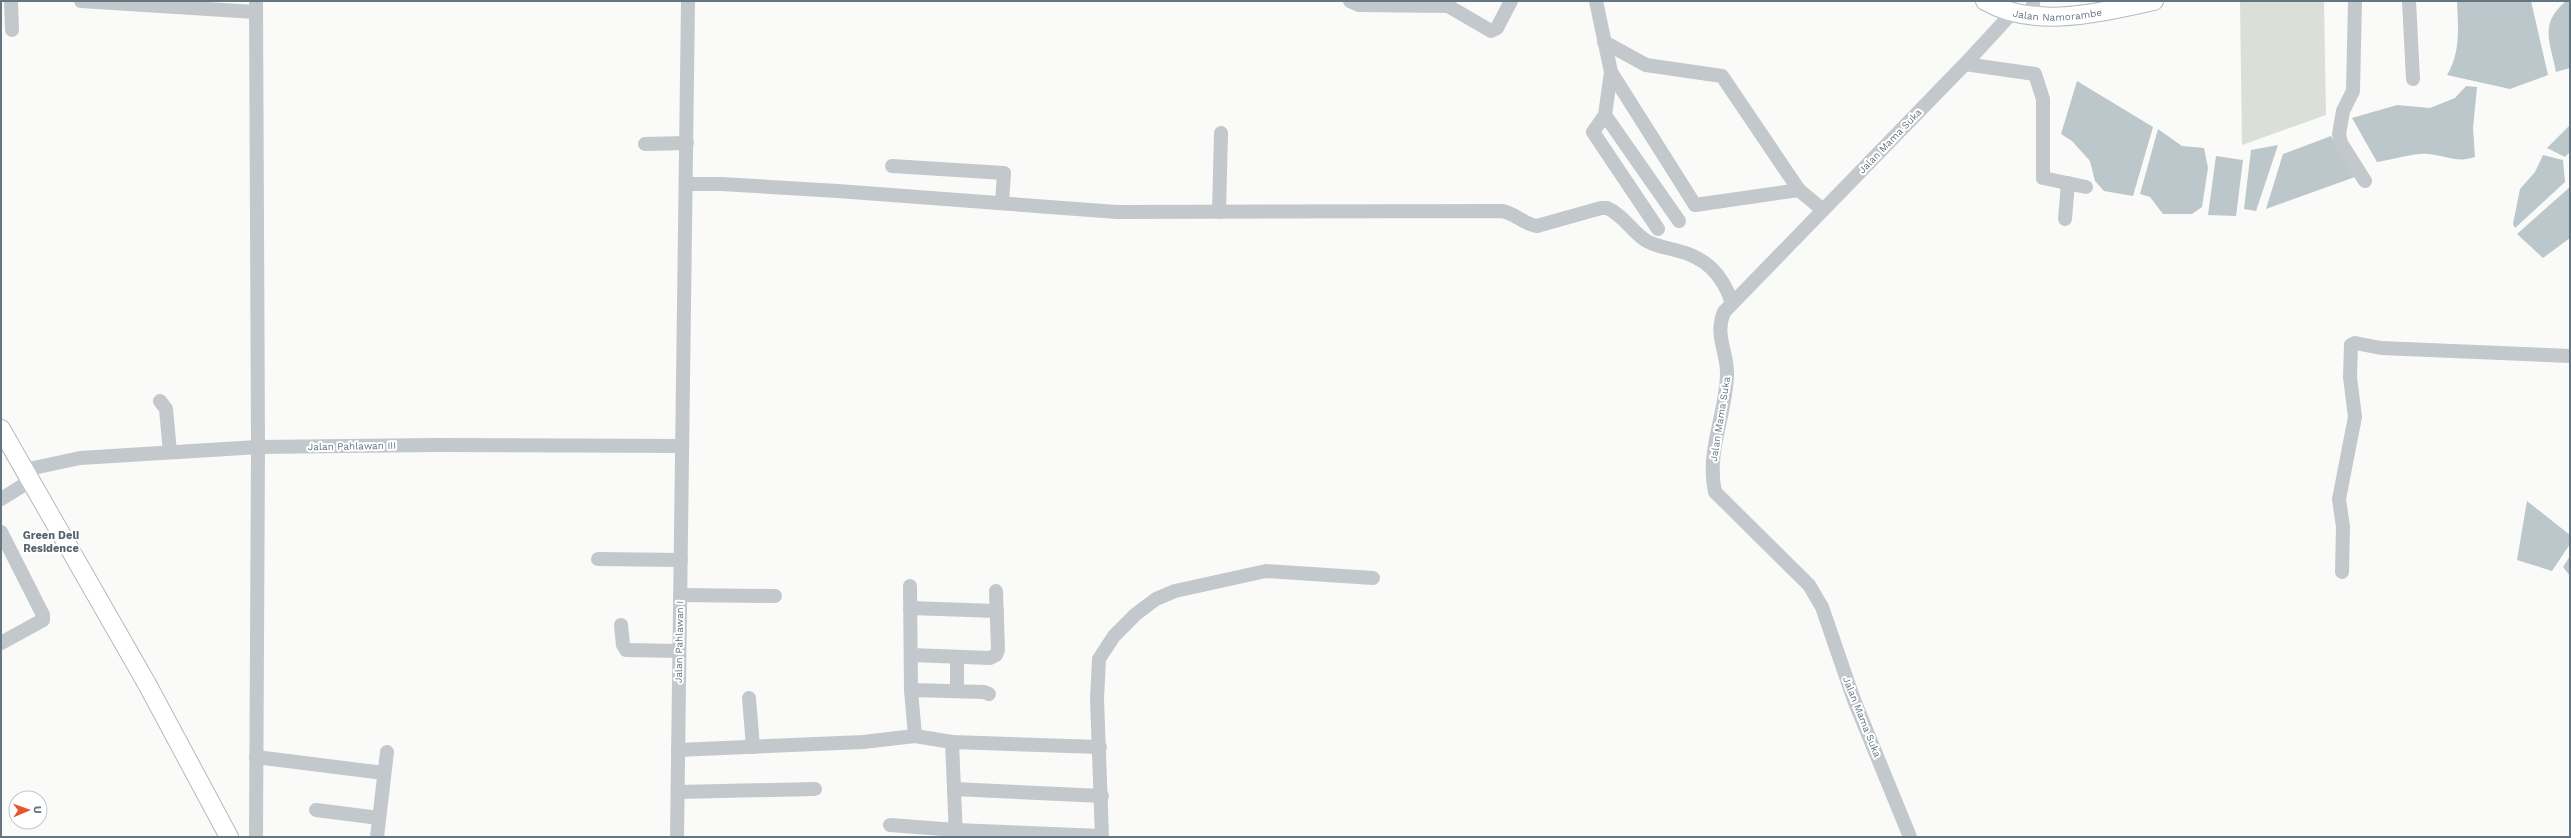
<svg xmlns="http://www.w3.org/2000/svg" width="2571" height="838" font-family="'Work Sans',sans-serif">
	<rect width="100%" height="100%" fill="#fafaf8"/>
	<path fill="#dadfd7" d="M2324 1 2326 115 2242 145 2240 2Z"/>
	<g fill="#bbc7cb">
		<path d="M2457 1H2531L2548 75 2510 89 2447 75C2461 52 2458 27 2457 1Z"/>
		<path d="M2566 1H2570V68L2556 72C2550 41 2539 24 2566 1Z"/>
		<path d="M2077 81 2153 127 2133 196 2104 191 2095 181 2090 161 2072 141 2061 134Z"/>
		<path d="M2466 86 2477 87 2473 128 2475 157C2458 163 2446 156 2429 154 2417 152 2390 160 2377 162L2352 118 2397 105 2430 108 2455 98Z"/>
		<path d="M2570 125V152L2565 157 2547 148Z"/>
		<path d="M2158 129 2182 146 2204 148 2208 168 2202 207 2192 214H2163L2150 197 2140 194Z"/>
		<path d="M2331 136 2355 177 2266 209 2283 154Z"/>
		<path d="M2278 145 2256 211 2244 209 2251 150Z"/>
		<path d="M2543 155 2563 160 2565 182 2515 228 2513 224 2520 189 2535 172Z"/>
		<path d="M2216 156 2243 160 2236 216 2208 215Z"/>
		<path d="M2570 187V238L2543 258 2517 234Z"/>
		<path d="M2527 501 2570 535V544L2552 571 2517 560Z"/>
		<path d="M2570 556V576L2563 567Z"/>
	</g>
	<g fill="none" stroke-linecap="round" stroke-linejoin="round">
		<g stroke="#b5babe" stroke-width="20">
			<g id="major">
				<path id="s1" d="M1985 1C2036 30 2101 12 2154 1"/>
				<path d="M1 429 147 684 229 837"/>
			</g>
		</g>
		<g stroke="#c3c8cc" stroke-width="14">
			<path d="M11 1 12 30"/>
			<path d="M81 1 255 12"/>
			<path d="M256 1 258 447 256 837"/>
			<path d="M1350 1 1359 5 1448 6 1491 31 1497 28 1511 1"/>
			<path d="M1596 1 1611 72 1695 205 1799 190 1823 210"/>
			<path d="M2355 1 2353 91 2343 111 2339 134 2341 143 2365 181"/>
			<path d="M2409 1 2413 79"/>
			<path d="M2033 17V1"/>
			<path d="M1604 42 1646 65 1722 76 1799 190"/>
			<path d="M1965 64 2035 74 2043 99V178L2086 187"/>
			<path d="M1611 72 1605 115 1679 221"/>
			<path d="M1605 115 1593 132 1658 229"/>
			<path d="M645 144 687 143"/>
			<path d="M892 166 1004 173 1002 203"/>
			<path d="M687 184H721L838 191 1117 212 1502 211C1515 213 1523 224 1537 226L1601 208H1607C1622 214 1632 231 1645 240 1654 246 1664 247 1675 250 1705 257 1722 273 1732 303"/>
			<path d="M1219 212 1221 133"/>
			<path d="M2065 219 2068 183"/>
			<path d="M160 401 166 409 170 452"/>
			<path d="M24 470 80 458 258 447 436 445 682 446"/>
			<path d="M1 499 30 481"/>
			<path d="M1 532 43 615V620L1 643"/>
			<path d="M598 559 681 560"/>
			<path d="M2342 572 2343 527 2339 499 2355 417 2350 377 2351 345 2355 343 2381 348 2570 356"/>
			<path d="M910 586 911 690 915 736"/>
			<path d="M680 595 775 596"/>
			<path d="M910 608 997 611"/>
			<path d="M621 625 623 645 626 650 679 651"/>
			<path d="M911 655 990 658 996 655 998 650 996 591"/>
			<path d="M911 690 984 692 989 694"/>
			<path d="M957 691V657"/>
			<path d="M749 698 753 747"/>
			<path d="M952 742 956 837"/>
			<path d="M678 750 863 742 915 736 952 742 1100 747"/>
			<path d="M256 757 384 773"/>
			<path d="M954 789 1102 796"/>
			<path d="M678 792 815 789"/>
			<path d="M316 810 379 818"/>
			<path d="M890 825 956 830 1102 836"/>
			<path d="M377 837 387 752"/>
			<path d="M677 837 688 1"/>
			<path d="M1102 837 1097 699 1099 659 1114 636 1136 614 1156 599 1175 591 1266 571 1373 578"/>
			<path d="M1910 837 1854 700 1822 607 1809 585 1715 492C1706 452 1726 414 1727 375 1728 352 1714 336 1724 312L1965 64 2013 12"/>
		</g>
		<use href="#major" stroke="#fff" stroke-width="18"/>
	</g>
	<g text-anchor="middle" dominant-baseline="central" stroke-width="4" stroke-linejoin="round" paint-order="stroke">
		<g font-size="10" fill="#657683" stroke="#fff">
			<text stroke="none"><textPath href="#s1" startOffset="75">Jalan Namorambe</textPath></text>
			<text transform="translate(1890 141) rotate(-46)">Jalan Mama Suka</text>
			<text transform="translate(1720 419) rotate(-81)">Jalan Mama Suka</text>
			<text transform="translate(352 446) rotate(-1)">Jalan Pahlawan III</text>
			<text transform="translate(679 642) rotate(-89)">Jalan Pahlawan I</text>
			<text transform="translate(1862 717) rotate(68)">Jalan Mama Suka</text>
		</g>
		<g font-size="11" font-weight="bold" fill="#57646e" stroke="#fff">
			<text x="51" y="535">Green Deli<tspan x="51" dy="13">Residence</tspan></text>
		</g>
	</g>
	<rect width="2571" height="838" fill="none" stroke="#657683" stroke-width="4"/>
	<g transform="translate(28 810) rotate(88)"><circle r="19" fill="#ffffff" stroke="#c1c8cd"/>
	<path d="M0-3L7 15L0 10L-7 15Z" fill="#e4572e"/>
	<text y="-6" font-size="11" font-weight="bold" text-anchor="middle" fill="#657683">U</text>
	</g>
</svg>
